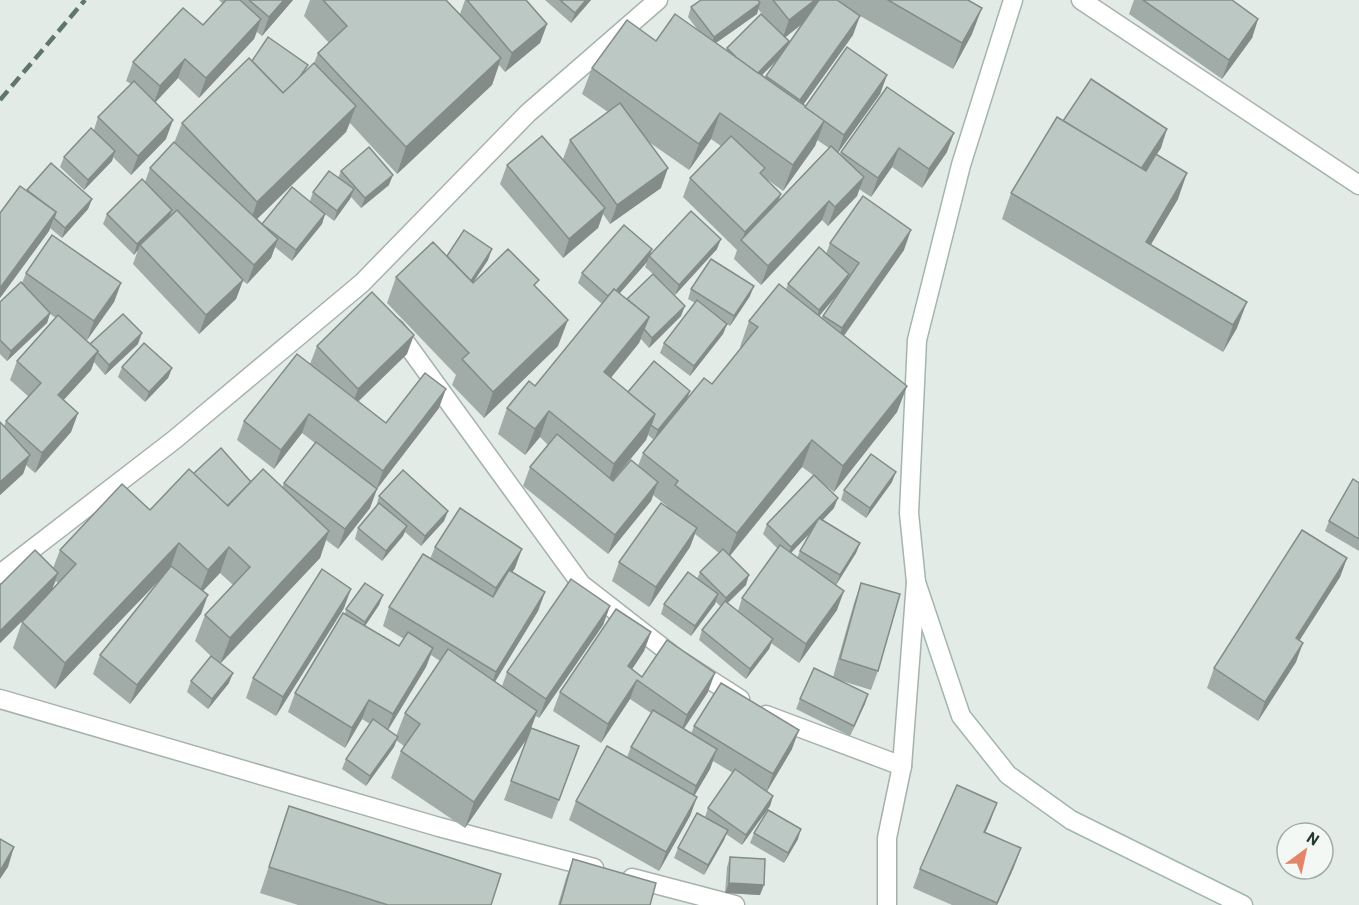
<svg xmlns="http://www.w3.org/2000/svg" width="1359" height="905" font-family="Barlow,sans-serif">
	<rect width="100%" height="100%" fill="#e3ebe7"/>
	<g fill="none" stroke-linecap="round" stroke-linejoin="round">
		<g stroke="#a6b2ae" stroke-width="21">
			<g id="minor">
				<path d="M1081 0 1359 185"/>
				<path d="M395 328 581 584 676 658 740 699"/>
				<path d="M0 574 174 440 362 283 528 113 658 0"/>
				<path d="M0 699 439 827 594 868"/>
				<path d="M766 715 902 766"/>
				<path d="M632 878 735 905"/>
			</g>
		</g>
		<g stroke="#a6b2ae" stroke-width="21">
			<path id="tertiary" d="M887 905V838L902 766 916 582"/>
		</g>
		<g stroke="#a2b6af" stroke-width="21">
			<path id="secondary" d="M1013 0 961 165 917 340 909 513 916 582 961 716 1008 775 1071 820 1243 905"/>
		</g>
		<use href="#minor" stroke="#fff" stroke-width="18"/>
		<use href="#tertiary" stroke="#fff" stroke-width="18"/>
		<use href="#secondary" stroke="#fff" stroke-width="18"/>
		<path stroke="#5f7670" stroke-width="4.5" stroke-dasharray="12 6" stroke-linecap="butt" d="M0 100 85 0"/>
	</g>
	<g fill="#a1aca8" fill-rule="evenodd">
		<path d="M219 0H293L262 36 257 32 254 39 199 98 178 78 155 102 166 139 131 175 113 157 112 161 84 190 60 167 64 157 94 130 98 117 131 84 126 81 133 62 203 25 223 4Z"/>
		<path d="M310 0H446L460 14 465 0H526L547 24 540 43 505 72 499 65 492 85 397 174 350 123 346 132 257 219 262 224 310 201 313 192 338 178 341 171 389 185 361 208 351 197 334 221 325 214 322 224 292 261 275 247 271 258 247 284 243 281 236 299 199 334 133 264 138 250 134 255 103 224 107 214 145 182 150 168 174 143 182 123 252 61 306 71 314 63 318 53 329 43 304 16Z"/>
		<path d="M545 0H591L571 23Z"/>
		<path d="M701 0H968L972 34 953 69 855 13 853 35 803 105 805 107 887 75 880 94 838 153 840 155 841 152 887 87 947 152 922 188 892 167 871 197 859 189 857 196 828 226 822 220 761 285 734 259 737 250 683 197 690 178 721 146 711 139 689 170 646 140 661 188 610 224 603 214 598 228 563 258 500 184 507 165 563 159 570 140 608 112 582 94 592 68 656 41 697 29 688 17 691 7ZM758 9 762 14 727 48 726 50 716 43 757 14ZM802 23 788 44 785 37ZM778 59 765 78 762 75ZM817 140 829 148 779 200 768 180 783 191 815 146Z"/>
		<path d="M1134 0H1232L1258 19 1252 38 1222 79 1129 14Z"/>
		<path d="M1063 121 1161 148 1145 171 1178 199 1151 244 1237 328 1223 352 1002 219 1011 193Z"/>
		<path d="M27 190 92 199 88 209 62 238 50 228 49 231 0 298V213Z"/>
		<path d="M830 243 904 250 844 336 907 386 897 412 834 492 820 481 834 508 823 520 860 543 856 553 836 585 837 610 799 663 771 643 769 649 746 679 699 640 702 630 721 607 716 602 691 636 661 614 664 604 697 579 700 572 719 553 695 534 690 547 649 607 612 581 619 562 667 506 653 495 651 501 608 554 523 486 530 467 548 445 540 437 525 455 498 434 507 408 535 386 602 304 578 283 582 273 652 249 650 254 717 249 675 295 662 282 681 316 649 348 641 339 639 343 611 378 628 392 690 391 687 399 712 384 741 348 740 347 749 321 786 289 788 284 826 254ZM647 262 645 267 653 274 627 299 619 293ZM840 291 823 316 822 318 819 316ZM648 435 654 440 643 453 638 466 613 480 646 440ZM802 467 813 475 767 524 763 534 778 549 742 598 738 611 728 603 746 585 730 556ZM810 533 800 551 797 558 791 553Z"/>
		<path d="M447 256 488 260 473 283 536 287 558 346 484 418 452 385 456 375 387 303 396 277Z"/>
		<path d="M26 273 121 283 114 302 87 340 79 335 90 344H138L105 375 94 362 91 370 63 400 78 413 71 432 35 473 26 465 23 474 0 495V422L4 426 6 421 29 397 10 380 17 361 56 318 50 314 47 323 7 361 0 354V302L22 283Z"/>
		<path d="M691 289 750 296 730 326 727 324 723 334 690 376 660 353 664 343 695 303 688 299Z"/>
		<path d="M317 346 407 354 358 402 386 423 439 408 377 489 370 508 338 549 326 540 320 558 220 663 229 683 208 709 187 692 191 681 213 658 195 641 205 615 233 585 220 573 203 591 201 614 130 704 93 674 100 655 162 577 55 689 13 648 22 622 24 619 0 643V585L53 568 60 550 150 510 193 474 251 482 282 488 284 483 315 443 302 433 274 469 237 440 244 421 310 364ZM56 581 58 583 52 589Z"/>
		<path d="M122 367 172 368 168 378 145 402 118 377Z"/>
		<path d="M892 482 866 518 841 500 844 490Z"/>
		<path d="M1359 483V551L1325 531 1329 521Z"/>
		<path d="M379 496 448 511 444 521 421 546 405 532 403 536 382 561 355 539 358 528 376 507Z"/>
		<path d="M435 547 515 568 512 572 545 592 538 611 495 682 502 686 507 672 610 606 603 625 539 718 536 716 531 728 579 746 552 819 504 800 526 740 465 828 391 778 401 751 404 746 396 740 394 747 366 786 342 769 346 759 370 724 362 719 345 748 288 712 295 693 345 614 346 609 383 595 379 605 365 626 399 646 404 639 383 626 389 607 430 559ZM431 655 440 661 405 713 396 736 388 730 426 667Z"/>
		<path d="M1347 558 1340 577 1299 640 1296 662 1258 721 1207 688 1214 668Z"/>
		<path d="M861 583 878 671 871 690 839 680 868 694 850 736 796 709 800 699 833 677 854 603Z"/>
		<path d="M344 608 276 716 246 698 253 678Z"/>
		<path d="M651 632 644 651 632 669 642 677 708 692 684 729 691 734 694 726 792 749 767 791 773 796 770 806 742 845 726 834 724 840 704 875 674 858 678 848 705 817 708 808 733 773 713 761 710 769 694 795 697 797 690 816 659 871 569 820 576 801 627 757 631 747 651 713 630 699 601 743 553 711 560 692Z"/>
		<path d="M997 803 985 832 1014 867 997 905H952L913 888 920 869Z"/>
		<path d="M289 806 491 905H298L260 893Z"/>
		<path d="M754 833 798 839 784 863 750 843Z"/>
		<path d="M730 857 760 895 725 893 727 867Z"/>
		<path d="M573 859 650 905H558L566 878Z"/>
	</g>
	<g fill="#838c88">
		<path d="M284 0H293L262 36 269 17Z"/>
		<path d="M586 0H591L571 23 575 13Z"/>
		<path d="M815 0H821L816 13 782 40 789 20Z"/>
		<path d="M760 3 757 14 710 47 714 37Z"/>
		<path d="M982 8 972 34 953 69 962 43Z"/>
		<path d="M860 16 853 35 793 119 800 100Z"/>
		<path d="M261 19 254 39 199 98 206 78Z"/>
		<path d="M1258 19 1252 38 1222 79 1229 60Z"/>
		<path d="M547 24 540 43 505 72 512 53Z"/>
		<path d="M789 41 786 51 751 86 755 76Z"/>
		<path d="M501 58 492 85 397 174 406 147Z"/>
		<path d="M185 59 178 78 153 105 160 86Z"/>
		<path d="M887 75 880 94 837 154 844 135Z"/>
		<path d="M356 106 346 132 248 228 257 202Z"/>
		<path d="M720 113 711 139 689 170 699 144Z"/>
		<path d="M173 120 166 139 131 175 138 156Z"/>
		<path d="M825 120 815 146 783 191 793 165Z"/>
		<path d="M1167 129 1161 148 1133 190 1140 171Z"/>
		<path d="M954 133 947 152 922 188 929 169Z"/>
		<path d="M899 148 892 167 871 197 878 178Z"/>
		<path d="M115 151 112 161 84 190 88 180Z"/>
		<path d="M668 168 661 188 610 224 617 205Z"/>
		<path d="M1187 173 1178 199 1137 268 1146 242Z"/>
		<path d="M393 175 389 185 361 208 365 198Z"/>
		<path d="M864 177 857 196 828 226 835 207Z"/>
		<path d="M354 189 350 199 334 221 337 211Z"/>
		<path d="M781 194 774 213 742 240 745 232Z"/>
		<path d="M92 199 88 209 62 238 65 228Z"/>
		<path d="M829 201 822 220 761 285 768 266Z"/>
		<path d="M605 208 598 228 563 258 569 239Z"/>
		<path d="M172 210 168 220 140 245 138 250 134 255 137 244Z"/>
		<path d="M56 212 49 231 0 298V288Z"/>
		<path d="M325 214 322 224 292 261 296 250Z"/>
		<path d="M911 230 904 250 835 348 842 328Z"/>
		<path d="M278 239 271 258 247 284 254 265Z"/>
		<path d="M721 239 717 249 675 295 679 285Z"/>
		<path d="M492 249 488 260 465 294 469 284Z"/>
		<path d="M652 249 647 262 607 308 610 298Z"/>
		<path d="M849 274 846 284 816 320 819 310Z"/>
		<path d="M243 280 236 299 199 334 206 315Z"/>
		<path d="M121 283 114 302 87 340 94 321Z"/>
		<path d="M754 286 750 296 730 326 734 316Z"/>
		<path d="M1247 302 1237 328 1223 352 1233 325Z"/>
		<path d="M685 306 681 316 649 348 652 338Z"/>
		<path d="M50 313 47 323 7 361 11 351Z"/>
		<path d="M649 317 639 343 594 398 604 372Z"/>
		<path d="M568 320 558 346 484 418 493 392Z"/>
		<path d="M727 324 723 334 690 376 694 366Z"/>
		<path d="M142 333 138 344 105 375 109 365Z"/>
		<path d="M414 335 407 354 351 408 358 389Z"/>
		<path d="M98 351 91 370 51 414 58 395Z"/>
		<path d="M172 368 168 378 145 402 149 392Z"/>
		<path d="M907 386 897 412 834 492 843 466Z"/>
		<path d="M446 389 439 408 376 490 383 471Z"/>
		<path d="M690 391 686 401 654 440 658 430Z"/>
		<path d="M549 411 540 437 525 455 535 429Z"/>
		<path d="M78 413 71 432 35 473 42 453Z"/>
		<path d="M309 414 302 433 274 469 281 450Z"/>
		<path d="M655 414 646 440 605 490 614 464Z"/>
		<path d="M812 440 802 467 727 559 737 533Z"/>
		<path d="M30 455 23 474 0 495V482Z"/>
		<path d="M896 472 892 482 866 518 870 508Z"/>
		<path d="M658 482 651 501 608 554 615 535Z"/>
		<path d="M377 489 370 508 338 549 345 529Z"/>
		<path d="M838 498 834 508 787 557 791 547Z"/>
		<path d="M448 511 444 521 421 546 425 536Z"/>
		<path d="M407 526 403 536 382 561 386 551Z"/>
		<path d="M697 528 690 547 649 607 656 587Z"/>
		<path d="M329 531 320 558 220 664 230 638Z"/>
		<path d="M179 543 170 569 55 689 65 663Z"/>
		<path d="M860 543 856 553 836 585 840 575Z"/>
		<path d="M229 547 220 573 198 596 208 570Z"/>
		<path d="M522 549 515 568 489 607 496 588Z"/>
		<path d="M1347 558 1340 577 1289 657 1296 638Z"/>
		<path d="M58 573 51 592 0 643V631Z"/>
		<path d="M749 575 746 585 722 608 726 598Z"/>
		<path d="M351 589 344 608 276 716 283 697Z"/>
		<path d="M844 591 837 610 799 663 806 644Z"/>
		<path d="M545 592 538 611 489 691 496 672Z"/>
		<path d="M718 594 715 604 691 636 695 626Z"/>
		<path d="M208 595 201 614 130 704 137 685Z"/>
		<path d="M383 595 379 605 361 632 365 622Z"/>
		<path d="M610 606 603 625 539 718 546 699Z"/>
		<path d="M651 632 644 651 621 686 628 666Z"/>
		<path d="M773 639 769 649 746 679 750 669Z"/>
		<path d="M1303 643 1296 662 1258 721 1265 702Z"/>
		<path d="M433 648 426 667 386 733 393 714Z"/>
		<path d="M233 673 229 683 208 709 212 699Z"/>
		<path d="M715 673 708 692 680 734 687 715Z"/>
		<path d="M637 680 630 699 601 743 608 724Z"/>
		<path d="M868 694 865 704 850 736 854 726Z"/>
		<path d="M369 700 362 719 345 748 352 728Z"/>
		<path d="M537 711 528 737 465 828 474 802Z"/>
		<path d="M799 730 792 749 766 793 773 774Z"/>
		<path d="M398 737 394 747 366 786 370 776Z"/>
		<path d="M717 749 710 769 689 805 696 786Z"/>
		<path d="M773 796 770 806 742 845 746 835Z"/>
		<path d="M697 797 690 816 659 871 666 852Z"/>
		<path d="M997 803 990 822 977 851 984 832Z"/>
		<path d="M801 829 798 839 784 863 788 853Z"/>
		<path d="M728 830 724 840 704 875 708 865Z"/>
		<path d="M14 847 8 867 0 879V871Z"/>
		<path d="M1021 848 1014 867 997 905H996Z"/>
		<path d="M729 883 764 885 760 895 725 893Z"/>
	</g>
	<g fill="#bbc8c3" stroke="#838c88" stroke-width="1.5">
		<path d="M226 0H240L261 19 206 78 185 59 160 86 133 62 183 8 203 25Z"/>
		<path d="M249 0H284L269 17Z"/>
		<path d="M323 0H446L501 58 406 147 318 53 347 26Z"/>
		<path d="M467 0H526L547 24 512 53Z"/>
		<path d="M560 0H586L575 13Z"/>
		<path d="M701 0H758L760 3 714 37 691 7Z"/>
		<path d="M773 0H815L789 20Z"/>
		<path d="M819 0H837L860 16 800 100 766 76Z"/>
		<path d="M888 0H968L982 8 962 43Z"/>
		<path d="M1143 0H1232L1258 19 1229 60Z"/>
		<path d="M675 14 825 120 793 165 720 113 699 144 592 68 627 20 656 41Z"/>
		<path d="M761 14 789 41 758 73 736 57 727 48Z"/>
		<path d="M268 37 308 65 299 78 283 93 252 61Z"/>
		<path d="M847 47 887 75 844 135 805 107Z"/>
		<path d="M249 58 283 93 314 63 356 106 257 202 182 123Z"/>
		<path d="M1091 79 1167 129 1141 169 1063 121Z"/>
		<path d="M134 81 173 120 138 156 98 117Z"/>
		<path d="M887 87 954 133 929 169 899 148 878 178 841 152Z"/>
		<path d="M620 103 668 168 617 205 570 140Z"/>
		<path d="M1057 117 1146 171 1156 154 1187 173 1146 242 1247 302 1233 325 1011 193Z"/>
		<path d="M91 128 115 151 88 180 64 157Z"/>
		<path d="M542 136 605 208 569 239 507 165Z"/>
		<path d="M731 136 765 168 760 173 781 194 745 232 690 178Z"/>
		<path d="M174 142 278 239 254 265 150 168Z"/>
		<path d="M831 146 864 177 835 207 829 201 768 266 741 240Z"/>
		<path d="M369 147 393 175 365 198 341 171Z"/>
		<path d="M51 163 92 199 65 228 54 218 56 212 27 190Z"/>
		<path d="M329 171 354 189 337 211 313 192Z"/>
		<path d="M142 179 172 210 137 244 107 214Z"/>
		<path d="M20 186 56 212 0 288V213Z"/>
		<path d="M292 187 325 214 296 250 262 224Z"/>
		<path d="M863 196 911 230 842 328 823 316 859 263 830 243Z"/>
		<path d="M177 210 243 280 206 315 140 245Z"/>
		<path d="M691 211 721 239 679 285 649 256Z"/>
		<path d="M624 225 652 249 616 291 614 289 608 296 582 273Z"/>
		<path d="M464 230 492 249 471 281 447 256Z"/>
		<path d="M52 235 121 283 94 321 26 273Z"/>
		<path d="M433 242 473 283 508 249 539 280 534 285 568 320 493 392 462 359 469 353 396 277Z"/>
		<path d="M819 247 849 274 819 310 788 284Z"/>
		<path d="M711 259 754 286 734 316 691 289Z"/>
		<path d="M653 274 685 306 652 338 644 329 649 317 627 299Z"/>
		<path d="M21 282 50 313 11 351 0 340V302Z"/>
		<path d="M779 284 907 386 843 466 812 440 737 533 675 485 678 481 643 453 704 378 712 384 758 327 749 321Z"/>
		<path d="M614 289 649 317 604 372 655 414 614 464 549 411 535 429 507 408 529 381 535 386Z"/>
		<path d="M372 292 414 335 358 389 317 346Z"/>
		<path d="M697 300 727 324 694 366 664 343Z"/>
		<path d="M123 314 142 333 109 365 97 352 98 351 90 344Z"/>
		<path d="M58 315 98 351 58 395 78 413 42 453 6 421 41 383 17 361Z"/>
		<path d="M144 343 172 368 149 392 122 367Z"/>
		<path d="M297 354 386 423 425 373 446 389 383 471 309 414 281 450 244 421Z"/>
		<path d="M654 361 690 391 658 430 651 425 655 414 628 392Z"/>
		<path d="M0 422 30 455 0 482Z"/>
		<path d="M557 434 613 481 631 460 658 482 615 535 530 467Z"/>
		<path d="M316 442 377 489 345 529 284 483Z"/>
		<path d="M221 448 251 482 227 506 193 474Z"/>
		<path d="M871 454 896 472 870 508 844 490Z"/>
		<path d="M189 469 228 506 263 469 329 531 230 638 205 615 250 567 229 547 208 570 179 543 65 663 22 622 76 564 60 550 122 484 150 510Z"/>
		<path d="M403 470 448 511 425 536 379 496Z"/>
		<path d="M814 475 838 498 791 547 767 524Z"/>
		<path d="M1353 479 1359 483V539L1329 521Z"/>
		<path d="M379 503 407 526 386 551 358 528Z"/>
		<path d="M661 503 697 528 656 587 619 562Z"/>
		<path d="M460 508 522 549 496 588 435 547Z"/>
		<path d="M819 518 860 543 840 575 800 551Z"/>
		<path d="M1302 530 1347 558 1296 638 1303 643 1265 702 1214 668Z"/>
		<path d="M780 545 844 591 806 644 742 598Z"/>
		<path d="M723 549 749 575 726 598 700 572Z"/>
		<path d="M35 550 58 573 0 631V585Z"/>
		<path d="M423 554 493 597 509 570 545 592 496 672 389 607Z"/>
		<path d="M171 566 208 595 137 685 100 655Z"/>
		<path d="M322 569 351 589 283 697 253 678Z"/>
		<path d="M688 572 718 594 695 626 664 604Z"/>
		<path d="M571 579 610 606 546 699 507 672Z"/>
		<path d="M365 583 383 595 365 622 346 609Z"/>
		<path d="M861 583 900 594 878 671 840 659Z"/>
		<path d="M725 601 773 639 750 669 702 630Z"/>
		<path d="M616 609 651 632 628 666 642 677 667 640 715 673 687 715 637 680 608 724 560 692Z"/>
		<path d="M343 613 399 646 408 632 433 648 393 714 369 700 352 728 295 693Z"/>
		<path d="M448 649 537 711 474 802 401 751 420 724 405 713Z"/>
		<path d="M211 656 233 673 212 699 191 681Z"/>
		<path d="M814 668 868 694 854 726 800 699Z"/>
		<path d="M721 683 799 730 773 774 694 726Z"/>
		<path d="M653 710 717 749 696 786 631 747Z"/>
		<path d="M373 719 398 737 370 776 346 759Z"/>
		<path d="M531 728 579 746 559 800 511 781Z"/>
		<path d="M607 746 697 797 666 852 576 801Z"/>
		<path d="M735 769 773 796 746 835 708 808Z"/>
		<path d="M957 785 997 803 984 832 1021 848 997 903 920 869Z"/>
		<path d="M289 806 501 874 491 905H388L269 867Z"/>
		<path d="M768 810 801 829 788 853 754 833Z"/>
		<path d="M697 813 728 830 708 865 678 848Z"/>
		<path d="M0 839 14 847 0 871Z"/>
		<path d="M730 857 765 859 764 885 729 883Z"/>
		<path d="M573 859 656 883 650 905H560Z"/>
	</g>
	<g transform="translate(1305 851) rotate(33)"><circle r="28" fill="#f3f8f5" stroke="#a0aca8" stroke-width="1.5"/>
	<path d="M0-4.5L10 22L0 15L-10 22Z" fill="#e48567"/>
	<text y="-9" font-size="16" font-weight="bold" text-anchor="middle" fill="#243a34">N</text>
	</g>
</svg>
